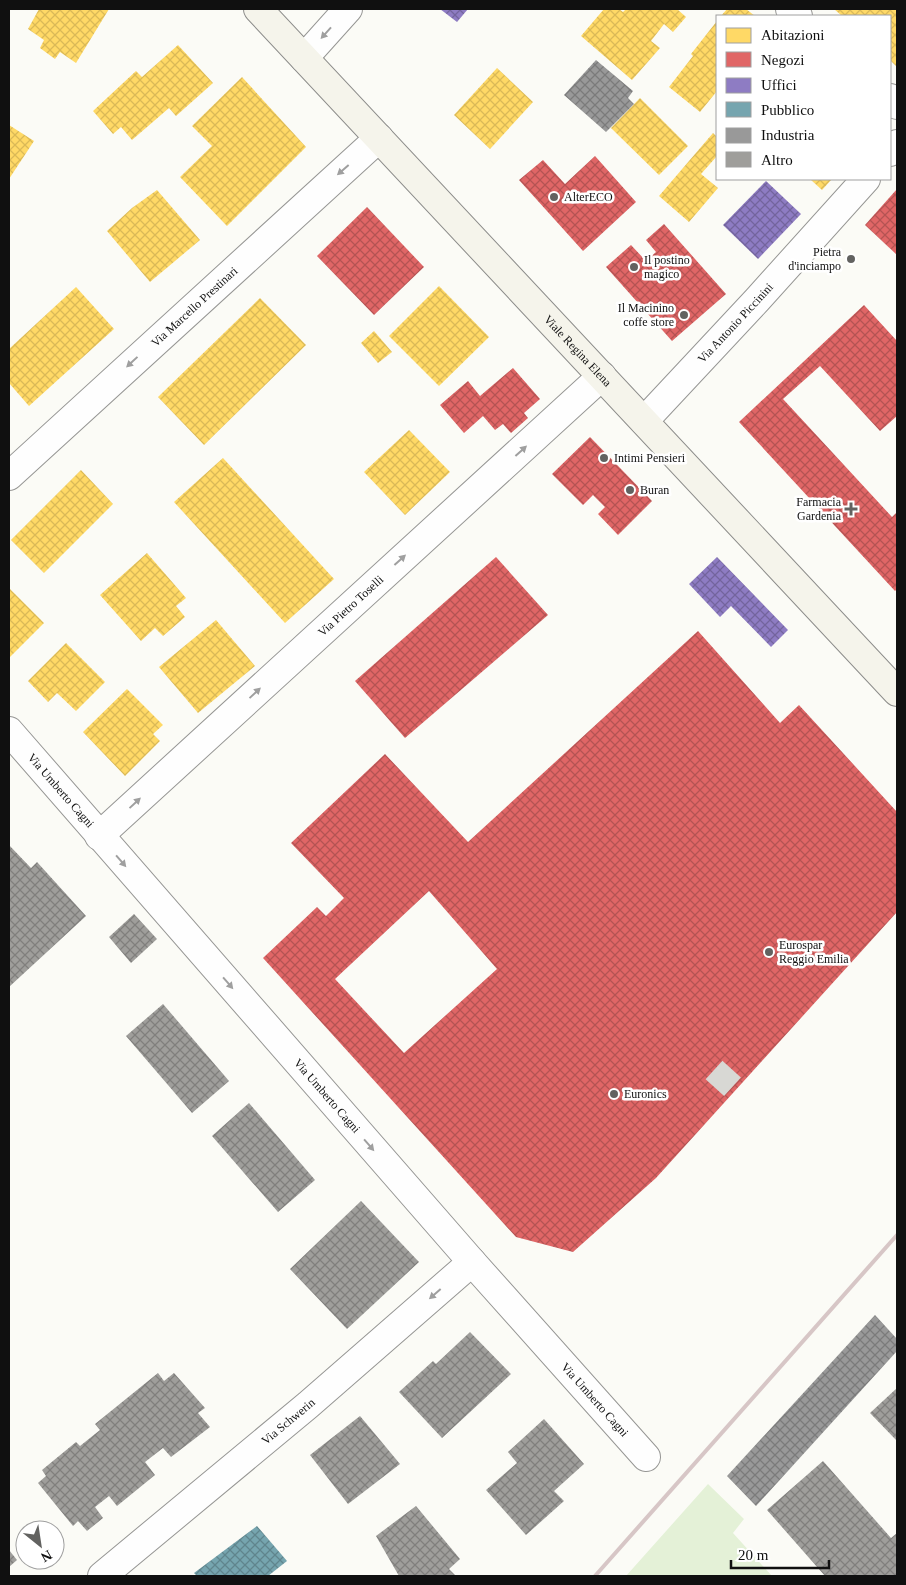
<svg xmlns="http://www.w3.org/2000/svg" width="906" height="1585" font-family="Georgia,serif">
	<defs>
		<pattern id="homes-cross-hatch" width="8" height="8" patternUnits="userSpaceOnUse" patternTransform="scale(1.25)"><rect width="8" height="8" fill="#ffd966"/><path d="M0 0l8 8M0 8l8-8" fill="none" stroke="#dab957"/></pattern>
		<pattern id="shops-cross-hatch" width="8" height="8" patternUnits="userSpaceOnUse" patternTransform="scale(1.25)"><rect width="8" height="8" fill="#e06666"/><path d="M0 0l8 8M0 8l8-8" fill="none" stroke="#b45353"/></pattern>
		<pattern id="offices-cross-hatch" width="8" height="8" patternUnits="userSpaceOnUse" patternTransform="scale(1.25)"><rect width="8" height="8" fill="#8e7cc3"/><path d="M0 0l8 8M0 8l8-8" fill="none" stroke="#73649d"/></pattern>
		<pattern id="public-cross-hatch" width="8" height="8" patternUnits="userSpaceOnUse" patternTransform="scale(1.25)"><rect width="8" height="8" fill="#76a5af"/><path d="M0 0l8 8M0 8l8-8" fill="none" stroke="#5f858d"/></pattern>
		<pattern id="industry-cross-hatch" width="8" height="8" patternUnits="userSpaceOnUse" patternTransform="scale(1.25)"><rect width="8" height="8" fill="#999"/><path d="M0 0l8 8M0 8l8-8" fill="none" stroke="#7b7b7b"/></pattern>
		<pattern id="building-cross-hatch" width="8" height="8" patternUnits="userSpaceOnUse" patternTransform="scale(1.25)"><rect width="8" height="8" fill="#9f9e9b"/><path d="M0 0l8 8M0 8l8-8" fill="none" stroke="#807f7d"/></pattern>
	</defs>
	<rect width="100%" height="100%" fill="#fbfbf6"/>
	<path fill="#e4f1d7" d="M708 1484 744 1519 733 1533 772 1576H626Z"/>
	<g fill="url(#homes-cross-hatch)">
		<path d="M39 9H109L76 63 60 52 55 59 40 48 44 40 28 29Z"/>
		<path d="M604 9H619L623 12 626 9H677L686 17 673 32 664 24 651 41 660 48 632 80 581 36Z"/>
		<path d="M727 9H746L755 16H721Z"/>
		<path d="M834 9H897V67L890 60V16H842Z"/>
		<path d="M717 21V91L700 112 669 87 693 56 691 54Z"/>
		<path d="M178 45 213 83 176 116 169 108 132 140 121 127 113 134 93 111 136 71 142 77Z"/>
		<path d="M497 68 533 102 490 149 454 115Z"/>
		<path d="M242 77 306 147 227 226 180 177 212 146 192 126Z"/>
		<path d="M640 98 688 146 659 175 611 128Z"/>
		<path d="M9 125 34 141 9 179Z"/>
		<path d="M713 133 717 137V156L701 174 718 188 689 222 659 196Z"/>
		<path d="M810 179H832L822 190Z"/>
		<path d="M157 190 200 240 150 282 107 231 132 208Z"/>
		<path d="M439 286 489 337 439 386 389 336Z"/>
		<path d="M76 287 114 329 29 406 9 383V349Z"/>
		<path d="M260 298 306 345 204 445 158 397Z"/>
		<path d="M374 331 392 352 378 363 361 343Z"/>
		<path d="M409 430 450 472 405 515 364 472Z"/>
		<path d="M223 458 334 579 285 623 174 502Z"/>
		<path d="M81 470 113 504 44 573 11 540Z"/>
		<path d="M147 553 186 598 176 606 185 617 163 636 155 628 141 641 100 595Z"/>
		<path d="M9 588 44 623 9 658Z"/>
		<path d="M216 620 255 666 198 713 159 667Z"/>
		<path d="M66 643 105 682 76 711 57 693 48 702 28 681Z"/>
		<path d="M127 689 163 725 153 734 160 741 125 776 83 732Z"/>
	</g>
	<g fill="url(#shops-cross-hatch)" fill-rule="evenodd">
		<path d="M595 156 636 202 583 251 519 180 543 160 565 184Z"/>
		<path d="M897 189V255L865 225Z"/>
		<path d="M367 207 424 267 374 315 317 256Z"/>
		<path d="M664 224 726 294 672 341 606 267 631 245 646 261 656 252 646 240Z"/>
		<path d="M864 305 897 341V416L880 431 820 366 783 399 892 517 897 512V589L895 591 739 422Z"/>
		<path d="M513 368 540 399 524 413 528 418 511 433 503 424 495 430 483 416 464 433 440 405 468 381 480 396Z"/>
		<path d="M590 437 652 501 618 535 598 514 605 507 593 495 583 505 552 474Z"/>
		<path d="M496 557 548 615 405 738 355 681Z"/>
		<path d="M698 631 780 723 799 705 897 812V912L656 1178 573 1252 516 1237 263 958 317 907 326 916 344 898 291 843 385 754 468 842ZM429 891 497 969 404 1053 335 979Z"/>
	</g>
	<g fill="url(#offices-cross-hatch)">
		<path d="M440 9H468L457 22Z"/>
		<path d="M766 181 801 214 758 259 723 225Z"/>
		<path d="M717 557 788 630 771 647 731 606 720 617 689 584Z"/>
	</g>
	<path fill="url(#public-cross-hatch)" d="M257 1526 287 1561 268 1576H197L194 1573Z"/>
	<g fill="url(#industry-cross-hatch)">
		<path d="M596 60 633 91 628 98 634 104 606 132 564 95Z"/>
		<path d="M875 1315 897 1339V1351L756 1506 727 1476Z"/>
	</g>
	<g fill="url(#building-cross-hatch)">
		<path d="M9 845 31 868 37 862 86 916 9 987Z"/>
		<path d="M134 914 157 939 131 963 109 937Z"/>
		<path d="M163 1004 229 1081 192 1113 126 1036Z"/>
		<path d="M249 1103 315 1180 278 1212 212 1136Z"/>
		<path d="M361 1201 419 1262 347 1329 290 1269Z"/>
		<path d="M470 1332 511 1374 442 1438 399 1392 433 1361 436 1364Z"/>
		<path d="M158 1373 164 1381 174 1373 205 1408 198 1413 210 1427 171 1457 163 1448 145 1462 155 1475 117 1506 109 1496 95 1507 103 1518 87 1531 78 1521 73 1526 38 1483 46 1476 42 1470 76 1442 80 1446 100 1430 95 1424Z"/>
		<path d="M897 1388V1441L870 1413Z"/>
		<path d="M360 1416 400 1464 348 1504 310 1455Z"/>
		<path d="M544 1419 584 1464 554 1491 564 1501 526 1535 486 1490 517 1463 508 1452Z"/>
		<path d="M823 1461 891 1538 897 1533V1576H825L767 1510Z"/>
		<path d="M416 1506 460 1559 449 1569 456 1576H399L376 1536Z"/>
		<path d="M9 1550 17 1560 9 1567Z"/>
	</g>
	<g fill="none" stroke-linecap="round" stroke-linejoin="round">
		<path stroke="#d8d8d4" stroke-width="25" stroke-dasharray="25 12" stroke-linecap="butt" d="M714 1070 736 1090"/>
		<g stroke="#969694" stroke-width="30">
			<g id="minor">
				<path d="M790 9 798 16"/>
				<path d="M304 58 348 9"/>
				<path d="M890 98 897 105"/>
				<path d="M890 152 897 144"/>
				<path id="s1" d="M644 421 757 300 866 179"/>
				<path id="s2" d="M9 476 379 138"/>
				<path id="s3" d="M9 731 472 1262 646 1457"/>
				<path id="s4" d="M99 836 602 376"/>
				<path id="s5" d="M102 1576 308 1405 472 1262"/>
			</g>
		</g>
		<g stroke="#8c8c8a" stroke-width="30">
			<g id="secondary">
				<path id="s6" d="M258 9 897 692"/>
			</g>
		</g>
		<use href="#minor" stroke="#fefefe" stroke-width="28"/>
		<use href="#secondary" stroke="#f5f4eb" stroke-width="28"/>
		<path stroke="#d7c6c6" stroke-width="4" d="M595 1576 897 1235"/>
	</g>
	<defs><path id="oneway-solid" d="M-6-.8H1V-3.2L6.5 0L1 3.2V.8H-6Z" transform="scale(1.25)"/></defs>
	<g fill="#9f9f9f">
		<use href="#oneway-solid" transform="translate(326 33) rotate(132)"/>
		<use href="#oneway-solid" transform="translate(343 170) rotate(139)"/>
		<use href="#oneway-solid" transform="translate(132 362) rotate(137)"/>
		<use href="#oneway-solid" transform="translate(521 451) rotate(-42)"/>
		<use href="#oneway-solid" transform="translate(400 560) rotate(-42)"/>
		<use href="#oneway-solid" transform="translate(255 693) rotate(-43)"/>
		<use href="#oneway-solid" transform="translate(135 803) rotate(-43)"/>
		<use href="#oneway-solid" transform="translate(121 861) rotate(49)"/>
		<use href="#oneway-solid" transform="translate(228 983) rotate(49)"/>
		<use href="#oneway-solid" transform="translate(369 1145) rotate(49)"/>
		<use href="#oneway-solid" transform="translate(435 1294) rotate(139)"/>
	</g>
	<g fill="#626260" stroke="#fff" stroke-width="2">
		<circle cx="554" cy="197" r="5"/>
		<circle cx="851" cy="259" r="5"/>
		<circle cx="634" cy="267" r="5"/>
		<circle cx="684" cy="315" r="5"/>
		<circle cx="604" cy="458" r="5"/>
		<circle cx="630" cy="490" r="5"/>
		<path d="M848.5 501.5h5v5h5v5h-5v5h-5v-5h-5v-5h5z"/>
		<circle cx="769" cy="952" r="5"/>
		<circle cx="614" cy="1094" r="5"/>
	</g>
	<g text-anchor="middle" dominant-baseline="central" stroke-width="5" stroke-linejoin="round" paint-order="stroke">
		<g font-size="12" fill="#101010" stroke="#fff" text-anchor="start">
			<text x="564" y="197">AlterECO</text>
			<text x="841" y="252" text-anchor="end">Pietra<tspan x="841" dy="14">d'inciampo</tspan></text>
			<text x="644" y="260">Il postino<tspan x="644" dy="14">magico</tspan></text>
			<text x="674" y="308" text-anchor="end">Il Macinino<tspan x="674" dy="14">coffe store</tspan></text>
			<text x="614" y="458">Intimi Pensieri</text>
			<text x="640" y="490">Buran</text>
			<text x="841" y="502" text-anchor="end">Farmacia<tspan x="841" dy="14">Gardenia</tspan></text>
			<text x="779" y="945">Eurospar<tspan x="779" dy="14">Reggio Emilia</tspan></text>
			<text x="624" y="1094">Euronics</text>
		</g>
		<g font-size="12" fill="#101010" stroke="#fff">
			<text stroke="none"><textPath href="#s2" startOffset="251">Via Marcello Prestinari</textPath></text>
			<text stroke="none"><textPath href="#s1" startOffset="134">Via Antonio Piccinini</textPath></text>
			<text stroke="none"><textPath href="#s6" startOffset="468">Viale Regina Elena</textPath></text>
			<text stroke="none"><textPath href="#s4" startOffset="341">Via Pietro Toselli</textPath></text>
			<text stroke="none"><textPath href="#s3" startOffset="79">Via Umberto Cagni</textPath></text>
			<text stroke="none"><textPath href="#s3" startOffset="484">Via Umberto Cagni</textPath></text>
			<text stroke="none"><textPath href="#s3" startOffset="889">Via Umberto Cagni</textPath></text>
			<text stroke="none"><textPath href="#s5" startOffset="242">Via Schwerin</textPath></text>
		</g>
	</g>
	<rect width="906" height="1585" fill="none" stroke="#101010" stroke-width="20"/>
	<rect x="716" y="15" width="175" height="165" fill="#ffffff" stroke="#9f9f9f"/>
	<rect x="726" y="28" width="25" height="15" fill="#ffd966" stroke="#9f9f9f"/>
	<text x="761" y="40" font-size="15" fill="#101010">Abitazioni</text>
	<rect x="726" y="52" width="25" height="15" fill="#e06666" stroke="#9f9f9f"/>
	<text x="761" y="65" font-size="15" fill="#101010">Negozi</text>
	<rect x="726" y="78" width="25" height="15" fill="#8e7cc3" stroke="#9f9f9f"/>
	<text x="761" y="90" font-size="15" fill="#101010">Uffici</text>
	<rect x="726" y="102" width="25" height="15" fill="#76a5af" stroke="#9f9f9f"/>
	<text x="761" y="115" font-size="15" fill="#101010">Pubblico</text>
	<rect x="726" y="128" width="25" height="15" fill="#999999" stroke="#9f9f9f"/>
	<text x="761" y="140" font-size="15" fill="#101010">Industria</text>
	<rect x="726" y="152" width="25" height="15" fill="#9f9e9b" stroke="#9f9f9f"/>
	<text x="761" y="165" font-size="15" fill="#101010">Altro</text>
	<g transform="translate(40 1545) rotate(150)"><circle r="24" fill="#ffffff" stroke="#9f9f9f"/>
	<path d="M0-4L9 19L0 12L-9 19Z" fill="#626260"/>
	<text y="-8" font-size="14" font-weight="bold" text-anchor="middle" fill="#101010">N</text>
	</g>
	<path d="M731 1560v8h98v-8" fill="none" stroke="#101010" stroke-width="2.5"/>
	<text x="738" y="1560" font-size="15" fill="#101010" stroke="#ffffff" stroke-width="4" paint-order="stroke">20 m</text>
</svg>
